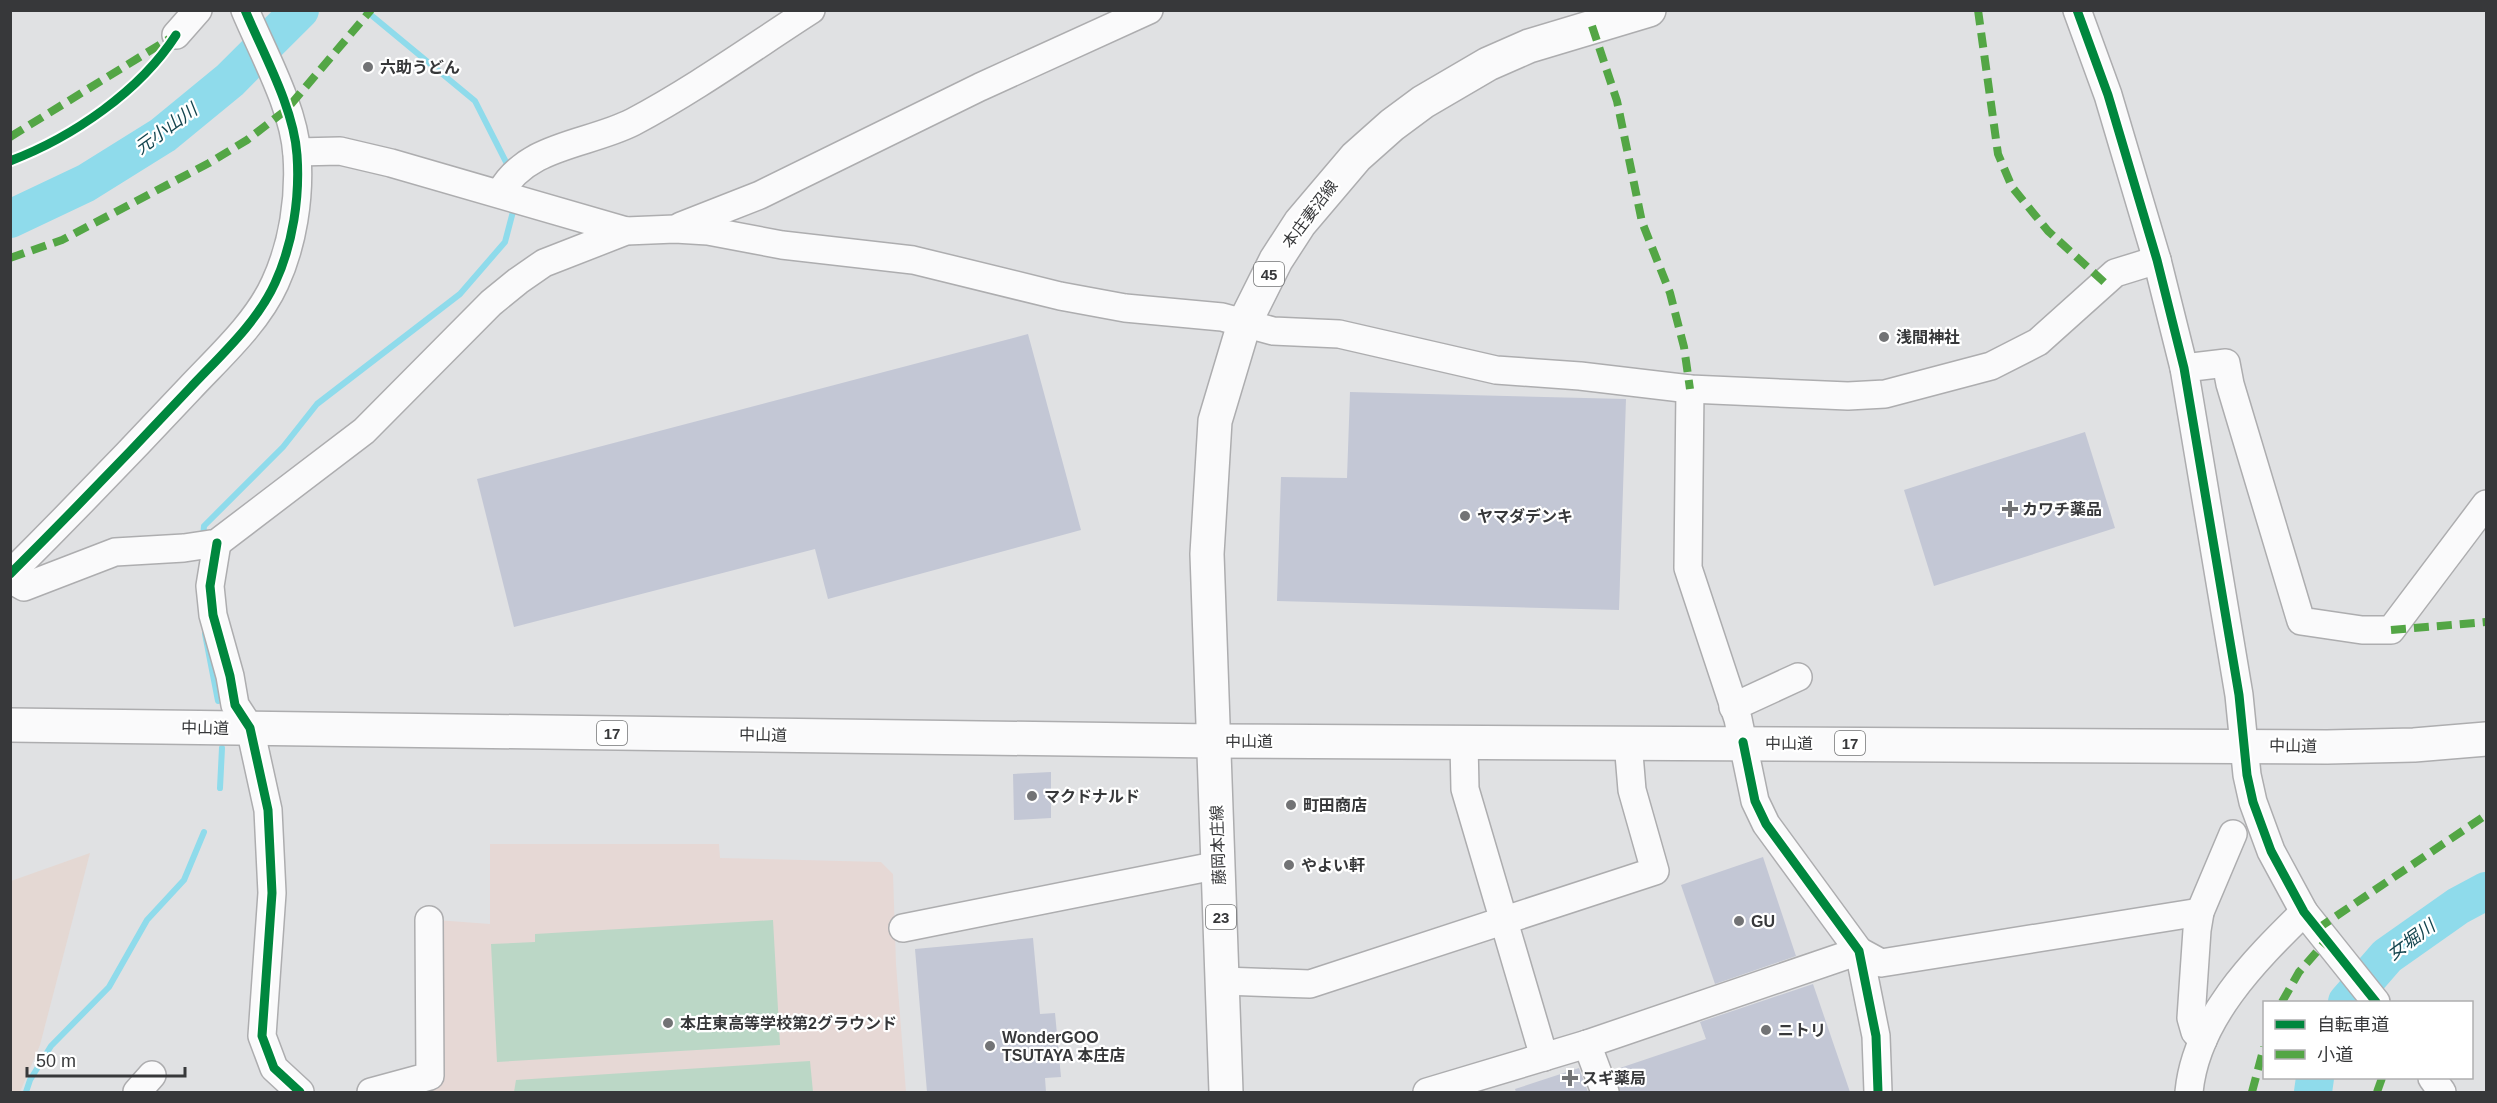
<svg xmlns="http://www.w3.org/2000/svg" width="2497" height="1103" font-family="Arial,'Noto Sans JP',sans-serif">
	<rect width="100%" height="100%" fill="#e0e1e3"/>
	<path fill="#e4d8d3" d="M90 853 40 1045 20 1092H11V881Z"/>
	<path fill="#e6d8d5" d="M490 844H719L720 858 881 862 893 874 896 964 906 1092H403L434 1082 436 920 490 924Z"/>
	<g fill="#bbd7c6">
		<path d="M773 920 780 1045 497 1062 491 944 535 942V934Z"/>
		<path d="M810 1061 813 1092H514L516 1080Z"/>
	</g>
	<g fill="none" stroke-linecap="round" stroke-linejoin="round">
		<g stroke="#8fdbeb" stroke-width="6">
			<path d="M365 10 475 101 510 170"/>
			<path d="M203 538 204 526 283 447 317 404 460 294 505 242 515 204"/>
			<path d="M205 634 218 701"/>
			<path d="M220 788 222 748"/>
			<path d="M26 1092 30 1080 51 1046 109 987 147 920 184 880 204 832"/>
		</g>
		<g stroke="#8fdbeb" stroke-width="38">
			<path d="M10 219 86 183 163 135 230 80 300 10"/>
			<path d="M2347 1002 2387 956 2458 906 2486 891"/>
			<path d="M2313 1092 2315 1078"/>
		</g>
	</g>
	<g fill="#c3c7d5">
		<path d="M1028 334 1081 530 828 599 815 549 514 627 477 479Z"/>
		<path d="M1350 392 1626 399 1619 610 1277 601 1281 477 1347 478Z"/>
		<path d="M2085 432 2115 528 1934 586 1904 490Z"/>
		<path d="M1051 772V818L1014 820 1013 774Z"/>
		<path d="M1763 857 1796 956 1715 984 1681 885Z"/>
		<path d="M1033 938 1040 1014 1055 1013 1061 1077 1045 1078 1046 1092H927L915 949Z"/>
		<path d="M1813 984 1850 1092H1620L1614 1070 1706 1039 1700 1022Z"/>
		<path d="M1579 1068 1588 1092H1516L1515 1089Z"/>
	</g>
	<g fill="none" stroke-linecap="round" stroke-linejoin="round">
		<g stroke="#adadaf" stroke-width="30">
			<g id="minor">
				<path d="M2077 10 2108 95 2157 260 2184 368 2239 695 2247 775 2253 802 2271 851 2304 912 2376 1002"/>
				<path d="M176 35 198 10"/>
				<path d="M297 152 340 151 391 163 626 231"/>
				<path d="M500 193C527 144 588 145 633 122 695 89 752 48 811 10"/>
				<path d="M681 226 760 195 980 87 1149 10"/>
				<path d="M2184 368 2226 363 2230 384 2301 621 2362 630H2391L2486 504"/>
				<path d="M1690 389 1688 568 1738 719 1755 801 1766 824 1859 951 1876 1036 1878 1092"/>
				<path d="M217 543 210 586 213 615 230 676 235 705 250 728 268 810 272 893 262 1036 274 1068 300 1092"/>
				<path d="M10 574C71 513 131 451 190 388 219 357 257 323 275 283 293 244 300 197 297 155 294 108 263 53 245 10"/>
				<path d="M10 579 24 587 115 552 184 548 217 543 364 431 491 303 518 281 544 263 626 231 675 229 708 231 782 245 913 260 1060 296 1125 308 1222 317 1273 331 1339 334 1496 370 1580 376 1690 389 1848 396 1885 394 1991 366 2038 342 2115 273 2157 260"/>
				<path d="M1733 707 1798 677"/>
				<path d="M1464 742 1465 789 1544 1057"/>
				<path d="M903 928 1219 865"/>
				<path d="M1223 981 1310 984 1655 871 1632 790 1628 742"/>
				<path d="M2203 1040 2195 1032 2191 1018 2197 930 2200 912 2233 834"/>
				<path d="M1587 1044 1605 1092"/>
				<path d="M2432 1078 2442 1092"/>
				<path d="M137 1092 152 1075"/>
				<path d="M371 1092 430 1076 429 920"/>
				<path d="M1427 1092 1587 1044 1859 951 1881 963 2200 912"/>
				<path d="M2189 1092C2196 1019 2254 961 2304 912"/>
			</g>
		</g>
		<g stroke="#adadaf" stroke-width="36">
			<path id="major" d="M1226 1092 1207 554 1215 421 1244 324 1276 260 1300 223 1356 157 1392 125 1423 102 1488 64 1529 46 1649 10"/>
		</g>
		<g stroke="#adadaf" stroke-width="36">
			<path id="highway" d="M10 725 1214 741 2327 747 2414 745 2486 739"/>
		</g>
		<use href="#minor" stroke="#fafafb" stroke-width="27"/>
		<use href="#major" stroke="#fafafb" stroke-width="33"/>
		<use href="#highway" stroke="#fafafb" stroke-width="33"/>
		<g stroke="#53a645" stroke-width="8" stroke-dasharray="15 8" stroke-linecap="butt">
			<path d="M1978 10 1998 154 2012 187 2048 231 2105 283"/>
			<path d="M1592 26 1617 101 1642 222 1670 293 1684 347 1690 389"/>
			<path d="M10 137 169 39"/>
			<path d="M10 258 62 240 209 163 247 140 286 110 371 10"/>
			<path d="M2391 630 2486 622"/>
			<path d="M2317 929 2486 815"/>
			<path d="M2282 1002 2299 972 2326 941"/>
			<path d="M2252 1092 2264 1047"/>
			<path d="M2377 1092 2382 1078"/>
		</g>
		<g stroke="#fff" stroke-width="13">
			<g id="cycleway">
				<path d="M2077 10 2108 95 2157 260 2184 368 2239 695 2247 775 2253 802 2271 851 2304 912 2376 1002"/>
				<path d="M10 161C73 137 140 91 176 35"/>
				<path d="M217 543 210 586 213 615 230 676 235 705 250 728 268 810 272 893 262 1036 274 1068 300 1092"/>
				<path d="M10 574C71 513 131 451 190 388 219 357 257 323 275 283 293 244 300 197 297 155 294 108 263 53 245 10"/>
				<path d="M1743 742 1755 801 1766 824 1859 951 1876 1036 1878 1092"/>
			</g>
		</g>
		<use href="#cycleway" stroke="#00873e" stroke-width="9"/>
	</g>
	<g fill="#727375" stroke="#fff" stroke-width="2">
		<circle cx="368" cy="67" r="6"/>
		<circle cx="1884" cy="337" r="6"/>
		<path d="M2007 500h6v6h6v6h-6v6h-6v-6h-6v-6h6z"/>
		<circle cx="1465" cy="516" r="6"/>
		<circle cx="1032" cy="796" r="6"/>
		<circle cx="1291" cy="805" r="6"/>
		<circle cx="1289" cy="865" r="6"/>
		<circle cx="1739" cy="921" r="6"/>
		<circle cx="668" cy="1023" r="6"/>
		<circle cx="1766" cy="1030" r="6"/>
		<circle cx="990" cy="1046" r="6"/>
		<path d="M1567 1069h6v6h6v6h-6v6h-6v-6h-6v-6h6z"/>
	</g>
	<g text-anchor="middle" dominant-baseline="central" stroke-width="4.5" stroke-linejoin="round" paint-order="stroke">
		<g fill="#fff" stroke="#737475" stroke-width="1.5">
			<rect x="1254" y="262" width="30" height="24" rx="4.5"/>
			<rect x="597" y="721" width="30" height="24" rx="4.5"/>
			<rect x="1835" y="731" width="30" height="24" rx="4.5"/>
			<rect x="1206" y="905" width="30" height="24" rx="4.5"/>
		</g>
		<g font-size="15" font-weight="bold" fill="#37383a">
			<text x="1269" y="274">45</text>
			<text x="612" y="733">17</text>
			<text x="1850" y="743">17</text>
			<text x="1221" y="917">23</text>
		</g>
		<g font-size="16" font-weight="bold" fill="#37383a" stroke="#fff" text-anchor="start">
			<text x="380" y="67">六助うどん</text>
			<text x="1896" y="337">浅間神社</text>
			<text x="2022" y="509">カワチ薬品</text>
			<text x="1477" y="516">ヤマダデンキ</text>
			<text x="1044" y="796">マクドナルド</text>
			<text x="1303" y="805">町田商店</text>
			<text x="1301" y="865">やよい軒</text>
			<text x="1751" y="921">GU</text>
			<text x="680" y="1023">本庄東高等学校第2グラウンド</text>
			<text x="1778" y="1030">ニトリ</text>
			<text x="1002" y="1037">WonderGOO<tspan x="1002" dy="18">TSUTAYA 本庄店</tspan></text>
			<text x="1582" y="1078">スギ薬局</text>
		</g>
		<g font-size="16" fill="#37383a" stroke="#fff">
			<text transform="translate(1310 214) rotate(-53)">本庄妻沼線</text>
			<text transform="translate(205 728) rotate(1)">中山道</text>
			<text transform="translate(763 735) rotate(1)">中山道</text>
			<text x="1249" y="741">中山道</text>
			<text x="1789" y="743">中山道</text>
			<text transform="translate(2293 746) rotate(1)">中山道</text>
			<text transform="translate(1218 845) rotate(-92)">藤岡本庄線</text>
		</g>
		<g font-size="18" font-style="italic" fill="#154650" stroke="#fff">
			<text transform="translate(166 129) rotate(-36)">元小山川</text>
			<text transform="translate(2411 940) rotate(-36)">女堀川</text>
		</g>
	</g>
	<rect width="2497" height="1103" fill="none" stroke="#37383a" stroke-width="24"/>
	<rect x="2263" y="1001" width="210" height="78" fill="#ffffff" stroke="#afafb0" stroke-width="1.5"/>
	<rect x="2275" y="1020" width="30" height="9" fill="#00873e" stroke="#afafb0" stroke-width="1.5"/>
	<text x="2317" y="1031" font-size="18" fill="#37383a">自転車道</text>
	<rect x="2275" y="1050" width="30" height="9" fill="#53a645" stroke="#afafb0" stroke-width="1.5"/>
	<text x="2317" y="1061" font-size="18" fill="#37383a">小道</text>
	<path d="M27 1067v9h158v-9" fill="none" stroke="#37383a" stroke-width="3"/>
	<text x="36" y="1067" font-size="18" fill="#37383a" stroke="#ffffff" stroke-width="4.5" paint-order="stroke">50 m</text>
</svg>
